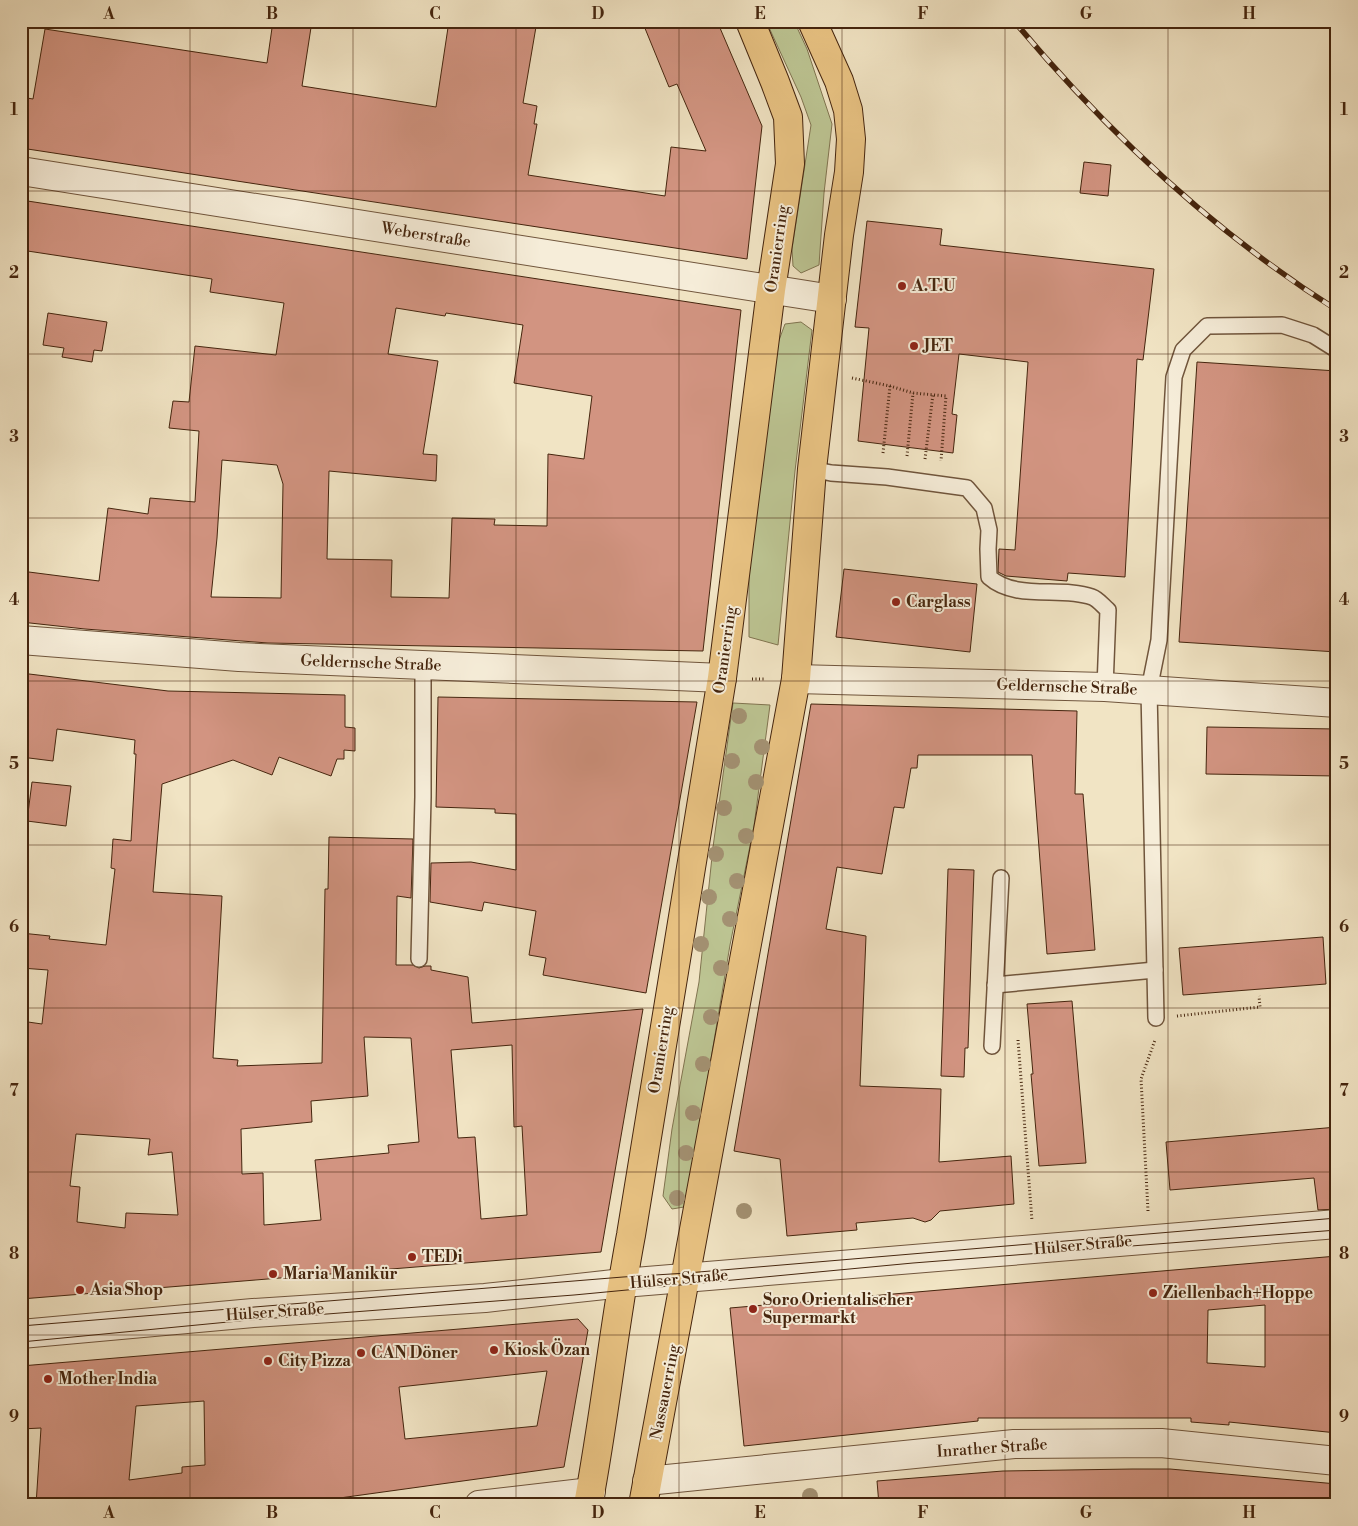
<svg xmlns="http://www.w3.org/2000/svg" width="1358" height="1526" font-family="'Libre Bodoni',serif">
	<rect width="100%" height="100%" fill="#f1e4c4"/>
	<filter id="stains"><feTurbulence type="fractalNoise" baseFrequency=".004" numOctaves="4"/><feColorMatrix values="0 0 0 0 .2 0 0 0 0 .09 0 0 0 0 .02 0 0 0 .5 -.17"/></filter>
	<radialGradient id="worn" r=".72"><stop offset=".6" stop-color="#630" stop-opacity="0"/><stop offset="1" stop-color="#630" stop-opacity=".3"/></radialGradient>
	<g fill="#bcc492" stroke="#807450">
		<path d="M766 21H794L807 49 832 124 824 193 819 265 801 273 793 266 792 249 811 125 801 97Z"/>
		<path d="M801 322 812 330 795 471 778 645 749 637V572L778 343 785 324Z"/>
		<path d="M733 703 770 705 754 826 730 945 689 1191 684 1207 672 1209 663 1196 672 1129 699 982 713 847Z"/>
	</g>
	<g fill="#d29481" stroke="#45250e" fill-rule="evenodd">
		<path d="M273 21H312L302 86 436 107 449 21H537L523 103 537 106 534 124H537L528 175 665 196 671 147 706 151 677 84 669 87 642 21H717L762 126 747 259 21 148V97L33 99 45 29 267 63Z"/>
		<path d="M1084 162 1111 165 1108 196 1080 193Z"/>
		<path d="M21 200 741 310 703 651 268 643 85 629 21 622V571L99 581 108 508 148 514 150 498 195 502 199 431 169 428 173 401 189 402 195 346 276 355 284 303 210 292 212 279 21 250ZM396 308 445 316 446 313 523 325 514 383 592 396 584 459 548 454 547 526 494 525 495 519 452 518 449 598 391 597 392 560 327 559 329 471 436 481 437 455 423 454 438 361 388 354ZM222 460 277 465 283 484 281 598 211 597 217 538Z"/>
		<path d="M867 221 942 229 940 245 1154 269 1143 360 1137 359 1125 577 1068 573 1067 581 1006 576 998 572 999 549 1015 550 1028 362 959 354 952 414 957 415 953 453 858 441 869 328 855 327Z"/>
		<path d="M48 313 107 322 102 351 94 350 92 362 62 357 64 348 43 345Z"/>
		<path d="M1197 362 1337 371 1333 461 1337 462V652L1179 642Z"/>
		<path d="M844 569 977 584 970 652 836 637Z"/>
		<path d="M21 673 168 691 345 695V727L355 728V751L344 750V759H337L331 776 279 757 272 775 233 760 162 784 153 892 222 896 213 1058 238 1060 237 1066 322 1063 325 889H328L329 837 413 839 411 898 397 896 396 965H413L419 968 425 966H431V970L468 977 472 1023 643 1009 601 1252 21 1299V1021L42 1024 48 970 21 968V933L50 936 49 939 106 945 115 869 111 868 113 839 131 841 136 754H134L135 740 57 729 53 761 21 757ZM364 1037 411 1038 419 1142 388 1145 389 1153 315 1160 321 1220 264 1225 263 1173 242 1174 241 1129 312 1122 311 1101 368 1096ZM512 1045 514 1127 522 1126 527 1215 481 1219 475 1137 458 1138 451 1050ZM76 1134 150 1139 148 1155 172 1152 178 1215 126 1213 125 1228 77 1222 80 1187 70 1186Z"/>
		<path d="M438 697 697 702 646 993 543 975 546 958 529 955 536 911 484 902 482 911 430 902 431 863 471 862 516 870V814L495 813V809L436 807Z"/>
		<path d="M811 704 1077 711 1075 794H1083L1095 950 1047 954 1032 755H918L917 768H911L904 808 894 807 882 874 837 867 826 929 866 936 860 1086 941 1089 939 1162 1011 1156 1014 1204 940 1211 931 1220 925 1222 913 1218 856 1223 857 1230 787 1236 780 1159 734 1151Z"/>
		<path d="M1207 727 1337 729V776L1206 774Z"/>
		<path d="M32 782 71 786 66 826 27 821Z"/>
		<path d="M948 869 974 870 968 1048H965L964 1077 941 1076Z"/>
		<path d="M1323 937 1326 984 1183 995 1179 948Z"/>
		<path d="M1072 1001 1086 1163 1039 1166 1031 1074H1033L1027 1004Z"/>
		<path d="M1337 1127V1209L1318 1210 1314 1178 1170 1190 1166 1142Z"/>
		<path d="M1337 1256V1433L1229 1422V1425L1191 1422V1418H978V1421L744 1446 730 1308ZM1265 1305V1367L1207 1363 1208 1310Z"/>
		<path d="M578 1319 588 1330 564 1467 289 1505H36L41 1428 21 1429V1366ZM547 1371 537 1426 405 1439 399 1387ZM204 1401 205 1465 182 1467V1473L129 1480 136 1406Z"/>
		<path d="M1132 1469H1170L1337 1484V1505H879L877 1481 1003 1471Z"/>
	</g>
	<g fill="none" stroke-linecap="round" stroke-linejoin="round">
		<g stroke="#70553c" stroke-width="18">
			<g id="service">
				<path d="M812 469 831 473 887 477 967 488 984 508 989 530 988 549 989 577C1016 601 1060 586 1092 597 1098 599 1103 606 1108 610L1105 687"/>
				<path d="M419 959 423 797V665"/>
				<path d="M995 985 1155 970"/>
				<path d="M1156 1018 1149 690 1159 640 1174 377 1183 350 1207 326 1282 325 1313 335 1337 350"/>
				<path d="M992 1046 1001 878"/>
			</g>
		</g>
		<g stroke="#70553c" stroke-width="30">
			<g id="minor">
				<path d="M21 171 832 299"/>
				<path d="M21 640 239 657 722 678"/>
				<path d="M796 679 1105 687 1337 703"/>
				<path d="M647 1481 1014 1444 1161 1443 1337 1461"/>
				<path d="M479 1505 591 1492"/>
			</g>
		</g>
		<g stroke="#70553c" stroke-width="30">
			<path id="tertiary" d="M21 1334 253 1313 485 1298 623 1283 1337 1224"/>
		</g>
		<g stroke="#45250e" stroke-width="30">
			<g id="primary">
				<path d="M588 1505C605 1415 614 1325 631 1235L722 678 771 290 790 164 788 117 775 82 750 21"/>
				<path d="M643 1505 796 679 812 469 839 235 849 172 851 139 848 110 839 81 812 21"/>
			</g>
		</g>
		<g stroke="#45250e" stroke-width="3" stroke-dasharray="1 2.5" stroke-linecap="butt">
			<path d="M852 378 890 386 913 393 946 396 941 461"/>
			<path d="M883 453 890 386"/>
			<path d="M907 456 913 393"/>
			<path d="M925 459 933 394"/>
			<path d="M752 679H765"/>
			<path d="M1177 1016 1260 1007 1259 996"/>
			<path d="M1018 1040 1032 1221"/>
			<path d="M1148 1211 1141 1079 1155 1040"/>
		</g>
		<use href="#service" stroke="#f6edd9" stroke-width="15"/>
		<use href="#minor" stroke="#f6edd9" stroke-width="28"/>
		<use href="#tertiary" stroke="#f6edd9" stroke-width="28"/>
		<use href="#primary" stroke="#e8c282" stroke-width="28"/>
		<g stroke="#45250e" stroke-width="1">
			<path d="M21 1326 623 1277 687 1273 1337 1218"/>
			<path d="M21 1342 249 1320 574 1295 913 1263 1337 1230"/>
		</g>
		<g stroke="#45250e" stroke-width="5.5">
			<path id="rail" d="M1014 21C1107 132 1215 233 1337 310"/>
		</g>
		<use href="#rail" stroke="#f6edd9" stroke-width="4" stroke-dasharray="11" stroke-linecap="butt"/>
	</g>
	<g fill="#a39172">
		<circle cx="739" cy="716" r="8"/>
		<circle cx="762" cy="747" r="8"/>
		<circle cx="732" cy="761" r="8"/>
		<circle cx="756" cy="782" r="8"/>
		<circle cx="724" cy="808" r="8"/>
		<circle cx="746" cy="836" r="8"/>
		<circle cx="716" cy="854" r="8"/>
		<circle cx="737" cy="881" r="8"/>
		<circle cx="709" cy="897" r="8"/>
		<circle cx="730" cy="919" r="8"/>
		<circle cx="701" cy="944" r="8"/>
		<circle cx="721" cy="968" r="8"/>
		<circle cx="711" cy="1017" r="8"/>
		<circle cx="703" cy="1064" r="8"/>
		<circle cx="693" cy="1113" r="8"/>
		<circle cx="686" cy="1153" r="8"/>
		<circle cx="677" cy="1198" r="8"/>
		<circle cx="744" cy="1211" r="8"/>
		<circle cx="810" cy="1496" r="8"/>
	</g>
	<path fill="none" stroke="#45250e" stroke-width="1" stroke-opacity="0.55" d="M190 21V1505M353 21V1505M516 21V1505M679 21V1505M842 21V1505M1005 21V1505M1168 21V1505M21 191H1337M21 354H1337M21 518H1337M21 681H1337M21 845H1337M21 1008H1337M21 1172H1337M21 1335H1337"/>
	<g fill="#8f2418" stroke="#f6edd9" stroke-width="2">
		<circle cx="902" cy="286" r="5"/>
		<circle cx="914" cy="346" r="5"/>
		<circle cx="896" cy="602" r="5"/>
		<circle cx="412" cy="1257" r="5"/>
		<circle cx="273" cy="1274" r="5"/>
		<circle cx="80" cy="1290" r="5"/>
		<circle cx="1153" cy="1293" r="5"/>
		<circle cx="753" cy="1309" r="5"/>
		<circle cx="494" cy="1350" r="5"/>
		<circle cx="361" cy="1353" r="5"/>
		<circle cx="268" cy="1361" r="5"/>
		<circle cx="48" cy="1379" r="5"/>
	</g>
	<g text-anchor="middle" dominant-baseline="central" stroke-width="4" stroke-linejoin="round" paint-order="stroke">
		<g font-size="16" fill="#45250e" stroke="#f6edd9">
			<text transform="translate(426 235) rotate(9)">Weberstraße</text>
			<text transform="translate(777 249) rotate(-82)">Oranierring</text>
			<text transform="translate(725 650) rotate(-82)">Oranierring</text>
			<text transform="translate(371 663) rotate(2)">Geldernsche Straße</text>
			<text transform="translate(1067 687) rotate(2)">Geldernsche Straße</text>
			<text transform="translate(661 1050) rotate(-81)">Oranierring</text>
			<text transform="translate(1083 1245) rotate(-5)">Hülser Straße</text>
			<text transform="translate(679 1279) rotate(-5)">Hülser Straße</text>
			<text transform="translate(275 1312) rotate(-4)">Hülser Straße</text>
			<text transform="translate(665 1392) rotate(-79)">Nassauerring</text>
			<text transform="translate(992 1448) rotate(-4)">Inrather Straße</text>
		</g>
		<g font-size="16" font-weight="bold" fill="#45250e" stroke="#f6edd9" text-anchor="start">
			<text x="912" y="286">A.T.U</text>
			<text x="924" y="346">JET</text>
			<text x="906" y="602">Carglass</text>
			<text x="422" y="1257">TEDi</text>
			<text x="283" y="1274">Maria Manikür</text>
			<text x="90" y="1290">Asia Shop</text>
			<text x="1163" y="1293">Ziellenbach+Hoppe</text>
			<text x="763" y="1300">Soro Orientalischer<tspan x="763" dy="18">Supermarkt</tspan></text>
			<text x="504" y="1350">Kiosk Özan</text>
			<text x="371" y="1353">CAN Döner</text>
			<text x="278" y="1361">City Pizza</text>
			<text x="58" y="1379">Mother India</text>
		</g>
	</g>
	<rect width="1358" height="1526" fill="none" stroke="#f1e4c4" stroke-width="55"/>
	<rect x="28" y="28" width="1302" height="1470" fill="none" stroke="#45250e" stroke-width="2"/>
	<g font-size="16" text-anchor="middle" font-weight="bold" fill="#45250e">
		<text x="109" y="19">A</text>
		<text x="272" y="19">B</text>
		<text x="435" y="19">C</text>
		<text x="598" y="19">D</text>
		<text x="760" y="19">E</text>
		<text x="923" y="19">F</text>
		<text x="1086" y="19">G</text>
		<text x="1249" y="19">H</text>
		<text x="14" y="115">1</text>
		<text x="1344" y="115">1</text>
		<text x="14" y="278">2</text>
		<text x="1344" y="278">2</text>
		<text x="14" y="442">3</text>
		<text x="1344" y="442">3</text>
		<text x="14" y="605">4</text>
		<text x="1344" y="605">4</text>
		<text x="14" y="769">5</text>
		<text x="1344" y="769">5</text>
		<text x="14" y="932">6</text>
		<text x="1344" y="932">6</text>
		<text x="14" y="1096">7</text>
		<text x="1344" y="1096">7</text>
		<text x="14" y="1259">8</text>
		<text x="1344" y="1259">8</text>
		<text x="14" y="1422">9</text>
		<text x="1344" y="1422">9</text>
		<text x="109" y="1518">A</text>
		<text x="272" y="1518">B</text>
		<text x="435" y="1518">C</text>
		<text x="598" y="1518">D</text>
		<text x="760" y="1518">E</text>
		<text x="923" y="1518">F</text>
		<text x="1086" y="1518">G</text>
		<text x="1249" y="1518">H</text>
	</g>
	<rect width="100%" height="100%" filter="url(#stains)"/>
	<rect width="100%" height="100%" fill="url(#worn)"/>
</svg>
